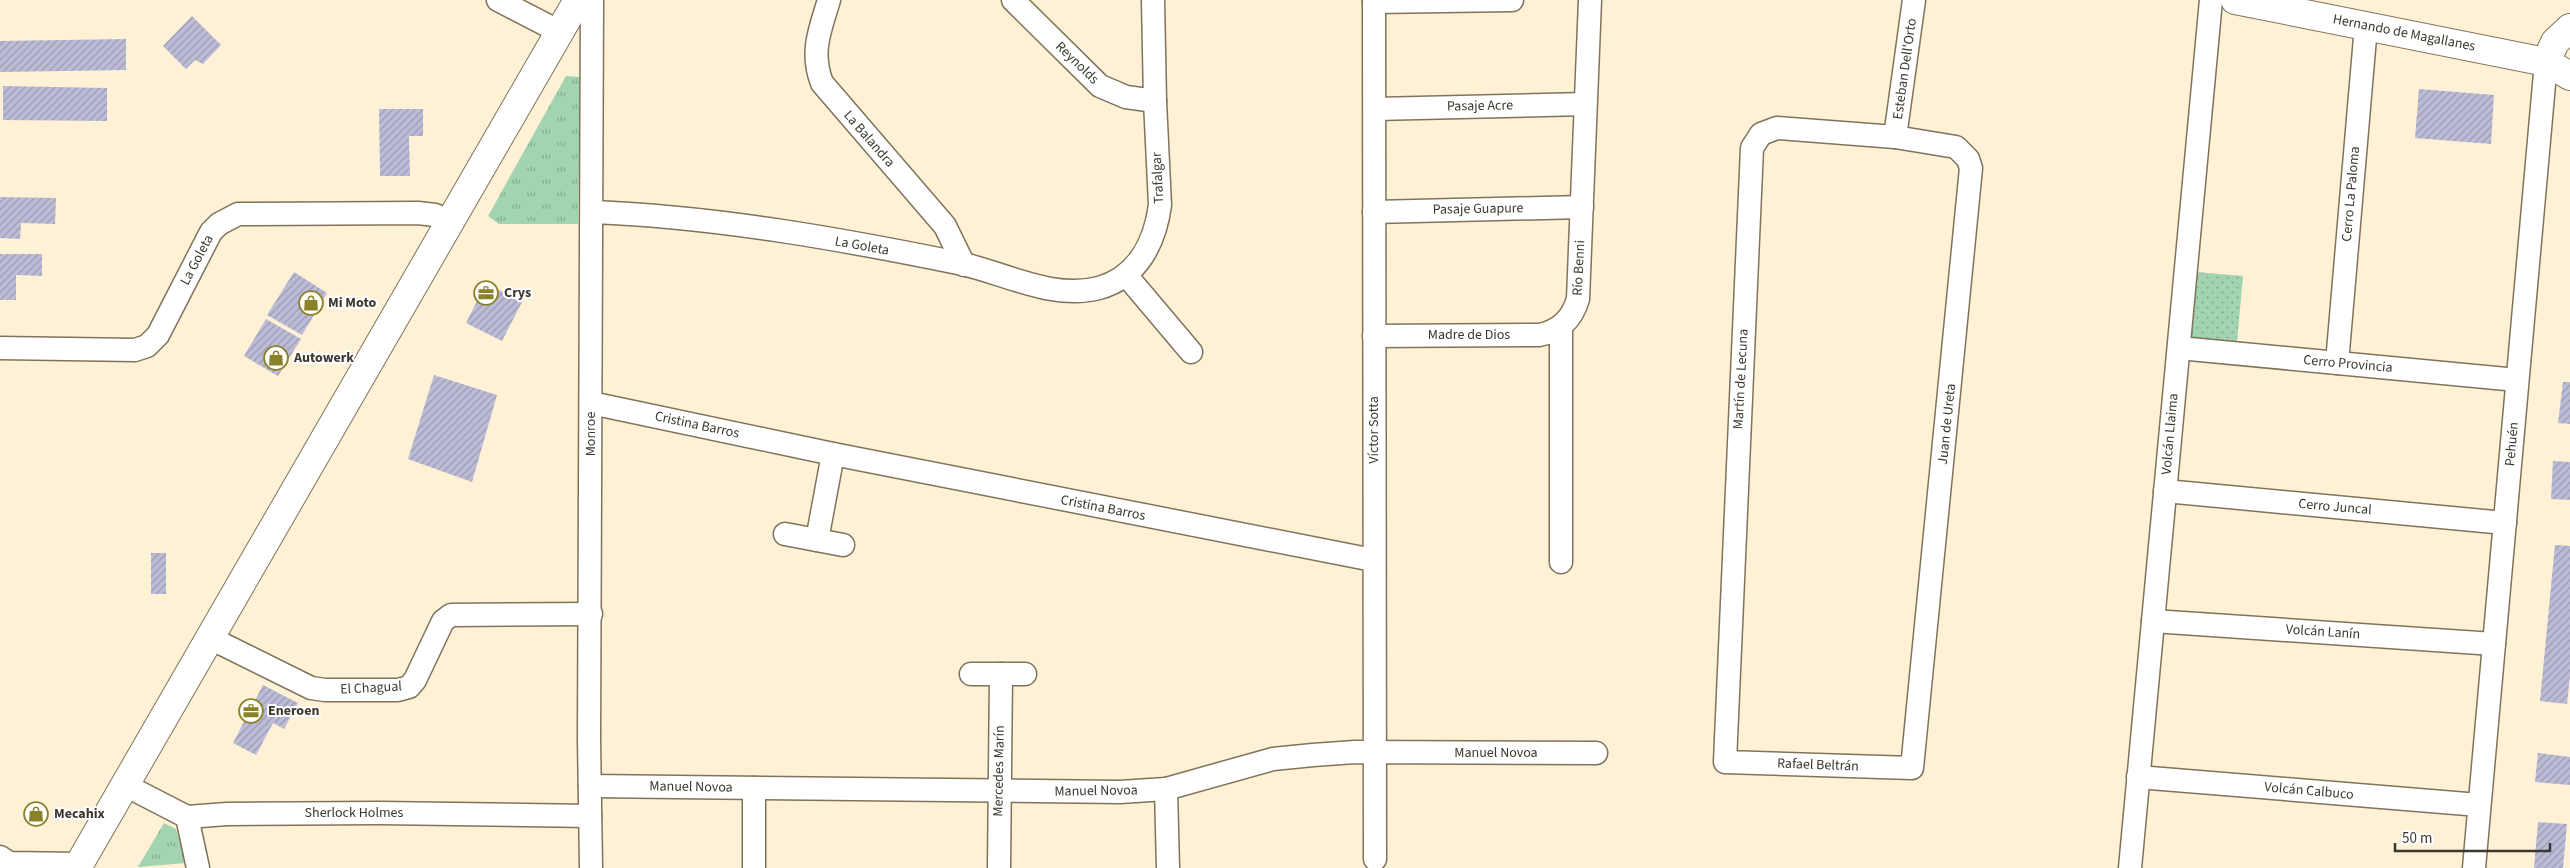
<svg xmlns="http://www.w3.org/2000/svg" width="2570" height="868" font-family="'Source Sans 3',sans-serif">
	<defs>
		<pattern id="grass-dots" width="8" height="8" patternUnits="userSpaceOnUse" patternTransform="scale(1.25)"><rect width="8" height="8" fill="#a2d4b1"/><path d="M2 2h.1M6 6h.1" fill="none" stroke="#85ad90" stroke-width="1.8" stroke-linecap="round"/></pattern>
		<pattern id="park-tufts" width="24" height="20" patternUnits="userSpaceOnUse" patternTransform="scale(1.25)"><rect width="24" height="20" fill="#a2d4b1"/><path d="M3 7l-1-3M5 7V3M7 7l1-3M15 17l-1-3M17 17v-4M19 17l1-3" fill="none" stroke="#85ad90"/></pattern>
		<pattern id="building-hatch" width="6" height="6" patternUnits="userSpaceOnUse" patternTransform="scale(1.25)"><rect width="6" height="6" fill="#bcbcd7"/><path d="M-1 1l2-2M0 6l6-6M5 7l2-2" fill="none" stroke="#9a9aaf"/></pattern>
	</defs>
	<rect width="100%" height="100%" fill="#fef1d6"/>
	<path fill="url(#grass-dots)" d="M2196 272 2243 276 2237 342 2189 338Z"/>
	<g fill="url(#park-tufts)">
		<path d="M566 76 580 77 578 224H499L488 216Z"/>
		<path d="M164 823 176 829 186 863 138 867Z"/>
	</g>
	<g fill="url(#building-hatch)">
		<path d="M192 16 221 45 203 64 195 60 186 69 163 46Z"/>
		<path d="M126 39V70L0 72V41Z"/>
		<path d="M3 86 107 88V121L3 120Z"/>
		<path d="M2419 89 2494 95 2491 144 2415 138Z"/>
		<path d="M379 109H423V136H409L410 176H380Z"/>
		<path d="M0 197 56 198 55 224 21 223 20 239 0 238Z"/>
		<path d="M0 254H42V276L16 275V300H0Z"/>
		<path d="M294 272 327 293 302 335 267 315Z"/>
		<path d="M486 283 522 302 502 341 466 323Z"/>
		<path d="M266 319 301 339 278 376 244 356Z"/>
		<path d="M434 375 497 395 472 482 408 459Z"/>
		<path d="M2563 382H2570V424L2558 423Z"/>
		<path d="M2553 461 2570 462V500L2551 499Z"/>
		<path d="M2555 545 2570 546V675L2567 704 2540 701Z"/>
		<rect x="151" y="553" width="15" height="41"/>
		<path d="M263 685 298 703 284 729 273 723 256 755 233 743Z"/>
		<path d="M2538 753 2570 757V785L2535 782Z"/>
		<path d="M2538 822 2567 824 2563 868H2534Z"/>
	</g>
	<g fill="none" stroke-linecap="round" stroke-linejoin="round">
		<g stroke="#7f735b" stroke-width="25">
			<g id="minor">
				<path d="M498 0 560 32"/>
				<path d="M829 0C820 30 810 52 822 83L945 226 964 265"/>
				<path d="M1013 0 1100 86 1126 97 1155 101"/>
				<path d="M1374 0 1375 859"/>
				<path d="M1374 2 1512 0"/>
				<path d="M1375 109 1585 104"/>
				<path d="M1777 128 1895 137 1956 147 1968 159 1971 168 1912 768 1725 762 1752 148 1761 134Z"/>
				<path d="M1895 137 1914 0"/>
				<path d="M593 212C717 217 841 239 963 264 1006 274 1054 300 1099 288 1138 277 1155 242 1160 205L1155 101 1153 0"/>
				<path d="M1374 212 1582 207"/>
				<path d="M1126 275 1191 352"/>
				<path d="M1374 336 1539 335C1560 331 1572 319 1578 299L1590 0"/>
				<path d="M0 348 135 350 147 346 158 335 211 232 219 224 238 214 418 213 435 215 451 222"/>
				<path d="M2179 348 2517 380"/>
				<path d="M2337 363 2366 26"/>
				<path d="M591 403 833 454 1373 560"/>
				<path d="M2165 491 2505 523"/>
				<path d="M785 534 843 545"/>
				<path d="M817 540 833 454"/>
				<path d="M1561 562V326"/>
				<path d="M2153 621 2494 644"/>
				<path d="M210 638 311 688 325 690H398L409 687 415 680 443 621 451 615 591 614"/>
				<path d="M971 674H1025"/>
				<path d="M2138 777 2479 805"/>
				<path d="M125 785 187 817 227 814 379 813 590 816"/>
				<path d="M590 786 1120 792 1166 789 1273 759 1313 755 1355 752 1596 753"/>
				<path d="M754 788V868"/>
				<path d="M1166 789 1168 868"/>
				<path d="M187 817 198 868"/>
				<path d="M0 857 9 863 80 864"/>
				<path d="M591 868 589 739 592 0"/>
				<path d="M999 868 1001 674"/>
				<path d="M2130 868 2211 0"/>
				<path d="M2474 868 2546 62"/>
			</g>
		</g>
		<g stroke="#7f735b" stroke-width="30">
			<g id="major">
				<path d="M2235 0 2546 62 2570 76"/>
				<path d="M2546 62 2555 42 2570 28"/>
				<path d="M77 868 578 0"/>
			</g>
		</g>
		<use href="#minor" stroke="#fff" stroke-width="22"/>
		<use href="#major" stroke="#fff" stroke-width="28"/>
	</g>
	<defs>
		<g id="office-ring" transform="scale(1.25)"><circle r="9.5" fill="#fff" stroke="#8a8229" stroke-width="1.5"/><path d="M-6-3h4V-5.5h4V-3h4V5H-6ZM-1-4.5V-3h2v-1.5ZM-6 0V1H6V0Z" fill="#8a8229"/></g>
		<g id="shop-ring" transform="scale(1.25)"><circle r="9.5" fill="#fff" stroke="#8a8229" stroke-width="1.5"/><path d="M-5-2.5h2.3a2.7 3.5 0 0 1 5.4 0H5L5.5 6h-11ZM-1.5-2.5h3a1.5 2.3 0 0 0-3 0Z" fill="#8a8229"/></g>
	</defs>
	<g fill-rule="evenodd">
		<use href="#office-ring" x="486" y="293"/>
		<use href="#shop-ring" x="311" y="303"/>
		<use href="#shop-ring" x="276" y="358"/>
		<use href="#office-ring" x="251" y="711"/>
		<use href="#shop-ring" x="36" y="814"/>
	</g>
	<g text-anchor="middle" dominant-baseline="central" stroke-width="4" stroke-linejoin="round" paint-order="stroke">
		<g font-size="14" fill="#3d382e" stroke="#fff">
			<text transform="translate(2404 33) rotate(11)">Hernando de Magallanes</text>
			<text transform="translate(1077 63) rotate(44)">Reynolds</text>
			<text transform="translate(1905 69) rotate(-82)">Esteban Dell'Orto</text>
			<text transform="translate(1480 106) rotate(-1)">Pasaje Acre</text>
			<text transform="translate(869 139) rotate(49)">La Balandra</text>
			<text transform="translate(1158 178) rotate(-93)">Trafalgar</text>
			<text transform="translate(2351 194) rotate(-85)">Cerro La Paloma</text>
			<text transform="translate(1478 209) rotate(-1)">Pasaje Guapure</text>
			<text transform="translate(862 246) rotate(10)">La Goleta</text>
			<text transform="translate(197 260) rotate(-62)">La Goleta</text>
			<text transform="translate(1579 268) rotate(-87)">Río Benni</text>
			<text x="1469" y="335">Madre de Dios</text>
			<text transform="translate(2348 364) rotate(5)">Cerro Provincia</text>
			<text transform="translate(1741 379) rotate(-87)">Martín de Lecuna</text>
			<text transform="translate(1947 424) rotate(-84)">Juan de Ureta</text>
			<text transform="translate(697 425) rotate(12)">Cristina Barros</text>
			<text transform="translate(1374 430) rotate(-90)">Víctor Sotta</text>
			<text transform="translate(591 434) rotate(-90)">Monroe</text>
			<text transform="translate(2170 434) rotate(-85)">Volcán Llaima</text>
			<text transform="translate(2512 444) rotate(-85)">Pehuén</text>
			<text transform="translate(2335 507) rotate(5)">Cerro Juncal</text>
			<text transform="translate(1103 508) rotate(11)">Cristina Barros</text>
			<text transform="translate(2323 632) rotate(4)">Volcán Lanín</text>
			<text transform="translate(371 688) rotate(-3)">El Chagual</text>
			<text x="1496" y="753">Manuel Novoa</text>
			<text transform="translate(1818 765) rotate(2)">Rafael Beltrán</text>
			<text transform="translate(999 771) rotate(-89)">Mercedes Marín</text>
			<text transform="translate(691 787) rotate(1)">Manuel Novoa</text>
			<text transform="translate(1096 791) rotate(-1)">Manuel Novoa</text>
			<text transform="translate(2309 791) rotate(5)">Volcán Calbuco</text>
			<text x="354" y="813">Sherlock Holmes</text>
		</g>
		<g font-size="14" font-weight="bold" fill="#3d382e" stroke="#fff" text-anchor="start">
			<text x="504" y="293">Crys</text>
			<text x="328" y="303">Mi Moto</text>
			<text x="294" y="358">Autowerk</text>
			<text x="268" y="711">Eneroen</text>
			<text x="54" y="814">Mecahix</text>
		</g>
	</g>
	<path d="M2395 843v8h155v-8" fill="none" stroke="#3d382e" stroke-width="2.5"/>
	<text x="2402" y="843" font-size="15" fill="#3d382e" stroke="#ffffff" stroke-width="4" paint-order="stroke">50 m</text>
</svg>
